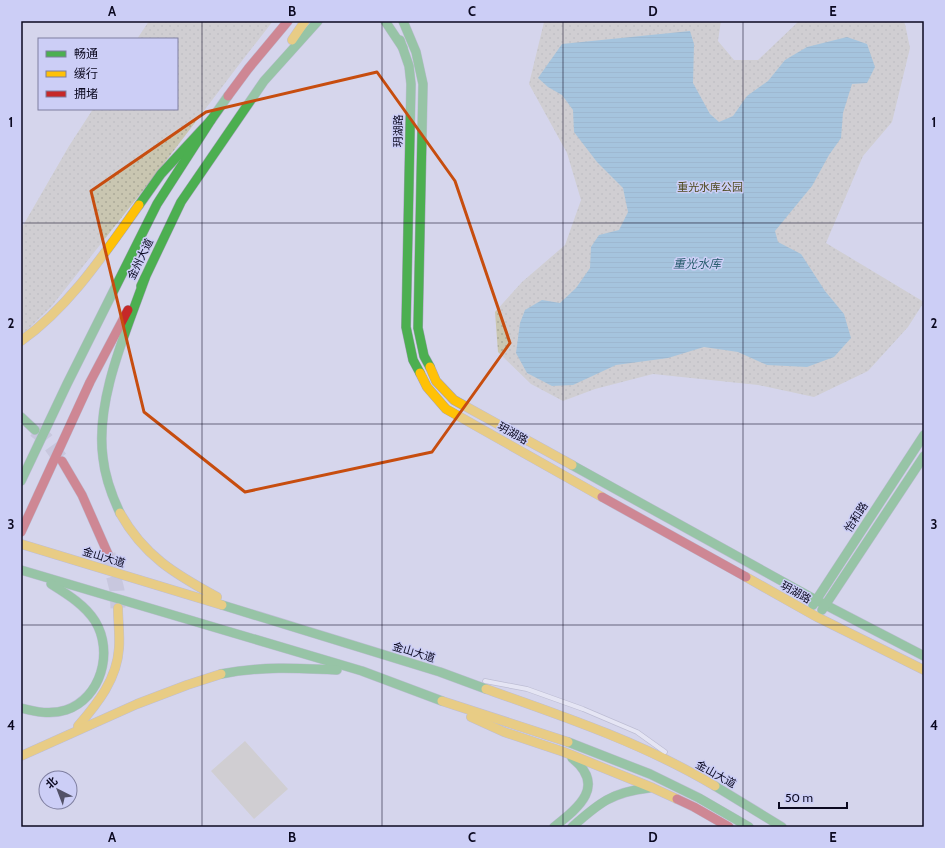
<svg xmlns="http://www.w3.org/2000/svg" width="945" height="848" font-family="Cabin,'Noto Sans SC',sans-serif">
	<defs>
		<pattern id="grass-dots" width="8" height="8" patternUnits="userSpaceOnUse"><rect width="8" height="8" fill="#c9c6b1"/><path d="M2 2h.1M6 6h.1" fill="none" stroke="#aba998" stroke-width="1.8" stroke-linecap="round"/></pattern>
		<pattern id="water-rules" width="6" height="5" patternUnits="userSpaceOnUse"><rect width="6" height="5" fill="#6cb0cc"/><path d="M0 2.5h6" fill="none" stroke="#5c96af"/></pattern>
	</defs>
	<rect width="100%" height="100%" fill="#d6d6ec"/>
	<g fill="url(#grass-dots)">
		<path d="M149 21H273L238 66 156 174 51 307 21 336V229L69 146 93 109H177V39H137Z"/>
		<path d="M543 21H721L718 41 734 60H758L799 21H903L905 24 910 48 892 122 863 156 826 243 924 302 908 327 868 371 814 397 758 385 653 374 595 389 563 401 531 384 498 352 495 312 522 282 565 245 581 200 567 153 529 84 544 22Z"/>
	</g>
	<path fill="#c9c6b1" d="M245 741 288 789 254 819 211 771Z"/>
	<path fill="url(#water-rules)" d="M690 31 694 44 693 83 710 114 719 122 733 116 747 96 768 81 785 60 807 47 847 37 867 44 875 67 867 83 852 84 843 113 841 138 829 155 812 186 775 231 778 242 801 254 825 291 844 314 851 338 834 357 807 367 767 365 738 352 704 347 668 358 616 365 573 385 552 386 527 373 516 353 520 323 525 310 542 300 560 303 576 288 590 268 591 247 599 235 619 230 628 212 623 188 597 162 574 132 573 110 562 95 548 87 538 78 562 44Z"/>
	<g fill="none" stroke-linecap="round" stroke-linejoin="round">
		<g stroke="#b8b7cd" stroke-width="15" stroke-dasharray="15 8" stroke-linecap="butt">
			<path d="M35 430 46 439 62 461"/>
			<path d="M108 554 117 590 118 608"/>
		</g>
		<g stroke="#a1a1b7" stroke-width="5.5">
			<path id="lane" d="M485 681 527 689 583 709 637 732 665 752"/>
		</g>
		<g stroke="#a1a1b7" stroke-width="10">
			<g id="fast">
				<path d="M385 21 403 48"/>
				<path d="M403 21 416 52 423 84 418 328 424 356 430 367"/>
				<path d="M400 40 409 66 411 84 406 327 413 360 420 373"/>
				<path d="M139 205 161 174 211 120"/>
				<path d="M141 286 181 202 264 81 318 21"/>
				<path d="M21 417 35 430"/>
				<path d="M572 465 816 600 924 656"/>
				<path d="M21 481 67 384 157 204 211 120 228 96"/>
				<path d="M120 513C112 496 105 477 103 458 95 400 126 332 145 278"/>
				<path d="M21 570 362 671 442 701"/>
				<path d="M222 605 440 672 486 689"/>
				<path d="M813 605 924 435"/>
				<path d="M822 610 924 456"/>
				<path d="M221 674C260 666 298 668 337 670"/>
				<path d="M21 708C36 712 51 715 66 710 101 698 114 652 95 621 85 605 67 594 51 584"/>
				<path d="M568 742 650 774 699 798 749 827"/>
				<path d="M715 786 782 827"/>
				<path d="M554 827C578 808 607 786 572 758"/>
				<path d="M572 827C599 803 612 792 649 788"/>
			</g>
		</g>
		<g stroke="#a1a1b7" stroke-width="10">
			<g id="slow">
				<path d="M292 40 305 21"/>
				<path d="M21 341C70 306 104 254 139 205"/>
				<path d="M430 367 436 381 454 400 572 465"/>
				<path d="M420 373 427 387 446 409 602 497"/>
				<path d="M120 513C144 556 175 574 217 597"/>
				<path d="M21 544 222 605"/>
				<path d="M746 577 817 617 924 670"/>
				<path d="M486 689C563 716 645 744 715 786"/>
				<path d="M442 701 568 742"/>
				<path d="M471 717 504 732 564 752 653 788 677 799"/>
				<path d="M78 726C98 703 117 679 119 648 120 635 118 621 118 608"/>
				<path d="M21 756 137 704 187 685 221 674"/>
			</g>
		</g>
		<g stroke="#a1a1b7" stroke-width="10">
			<g id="jam">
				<path d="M228 96 248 69 288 21"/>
				<path d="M62 461 82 495 108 554"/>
				<path d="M602 497 746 577"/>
				<path d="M21 532 90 382 128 310"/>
				<path d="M677 799 694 807 729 827"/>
			</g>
		</g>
		<use href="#lane" stroke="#f9f9fc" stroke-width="4"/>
		<use href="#fast" stroke="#4caf50" stroke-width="9"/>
		<use href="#slow" stroke="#ffc107" stroke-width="9"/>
		<use href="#jam" stroke="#c62828" stroke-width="9"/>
	</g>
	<path d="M0 0H945V848H0ZM377 72 455 181 510 343 432 452 245 492 144 412 91 191 206 112Z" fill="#d6d6ec" fill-opacity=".55" fill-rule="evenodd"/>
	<path fill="none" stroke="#c74d0f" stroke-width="3" stroke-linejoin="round" d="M377 72 455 181 510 343 432 452 245 492 144 412 91 191 206 112Z"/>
	<path fill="none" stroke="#0b0920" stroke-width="1" stroke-opacity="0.55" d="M202 21V827M382 21V827M563 21V827M743 21V827M21 223H924M21 424H924M21 625H924"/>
	<g text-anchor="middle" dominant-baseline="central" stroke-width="3" stroke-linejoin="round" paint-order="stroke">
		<g font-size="11" fill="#0b0920" stroke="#cccef6">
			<text transform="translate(398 131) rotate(-89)">玥湖路</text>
			<text transform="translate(140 259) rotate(-64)">金州大道</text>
			<text transform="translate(513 433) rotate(29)">玥湖路</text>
			<text transform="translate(856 517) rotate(-57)">怡和路</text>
			<text transform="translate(104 557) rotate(17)">金山大道</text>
			<text transform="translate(796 592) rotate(29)">玥湖路</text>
			<text transform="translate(414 652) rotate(17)">金山大道</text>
			<text transform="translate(716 774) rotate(29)">金山大道</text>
		</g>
		<g font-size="11" fill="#4f4a1f" stroke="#cccef6">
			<text x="710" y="187">重光水库公园</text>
		</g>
		<g font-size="12" font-style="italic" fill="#295d6f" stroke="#cccef6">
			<text x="697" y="263">重光水库</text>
		</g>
	</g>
	<rect width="945" height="848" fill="none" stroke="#cccef6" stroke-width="44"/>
	<rect x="38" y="38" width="140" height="72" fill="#cccef6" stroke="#7f7fa0"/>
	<rect x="46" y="51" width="20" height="6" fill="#4caf50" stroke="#7f7fa0"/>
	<text x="74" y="58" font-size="12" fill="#0b0920">畅通</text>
	<rect x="46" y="71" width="20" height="6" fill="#ffc107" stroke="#7f7fa0"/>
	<text x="74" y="78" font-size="12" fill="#0b0920">缓行</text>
	<rect x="46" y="91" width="20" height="6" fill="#c62828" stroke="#7f7fa0"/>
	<text x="74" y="98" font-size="12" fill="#0b0920">拥堵</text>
	<g transform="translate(58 790) rotate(318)"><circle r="19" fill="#cccef6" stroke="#7f7fa0"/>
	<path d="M0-3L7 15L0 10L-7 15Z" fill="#525167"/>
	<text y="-6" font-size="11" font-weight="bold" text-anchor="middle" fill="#0b0920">北</text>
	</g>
	<path d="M779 802v6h68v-6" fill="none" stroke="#0b0920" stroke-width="2"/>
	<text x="785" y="802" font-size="12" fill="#0b0920" stroke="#cccef6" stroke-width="3" paint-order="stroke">50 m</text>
	<rect x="22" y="22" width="901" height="804" fill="none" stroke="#0b0920" stroke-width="1.5"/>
	<g font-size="13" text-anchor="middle" font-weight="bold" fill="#0b0920">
		<text x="112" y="16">A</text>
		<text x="292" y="16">B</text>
		<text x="472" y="16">C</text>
		<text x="653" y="16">D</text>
		<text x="833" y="16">E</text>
		<text x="11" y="127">1</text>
		<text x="934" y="127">1</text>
		<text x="11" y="328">2</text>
		<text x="934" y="328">2</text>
		<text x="11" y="529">3</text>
		<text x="934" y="529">3</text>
		<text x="11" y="730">4</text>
		<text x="934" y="730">4</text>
		<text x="112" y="842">A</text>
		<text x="292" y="842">B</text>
		<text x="472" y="842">C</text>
		<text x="653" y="842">D</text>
		<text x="833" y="842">E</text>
	</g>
</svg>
